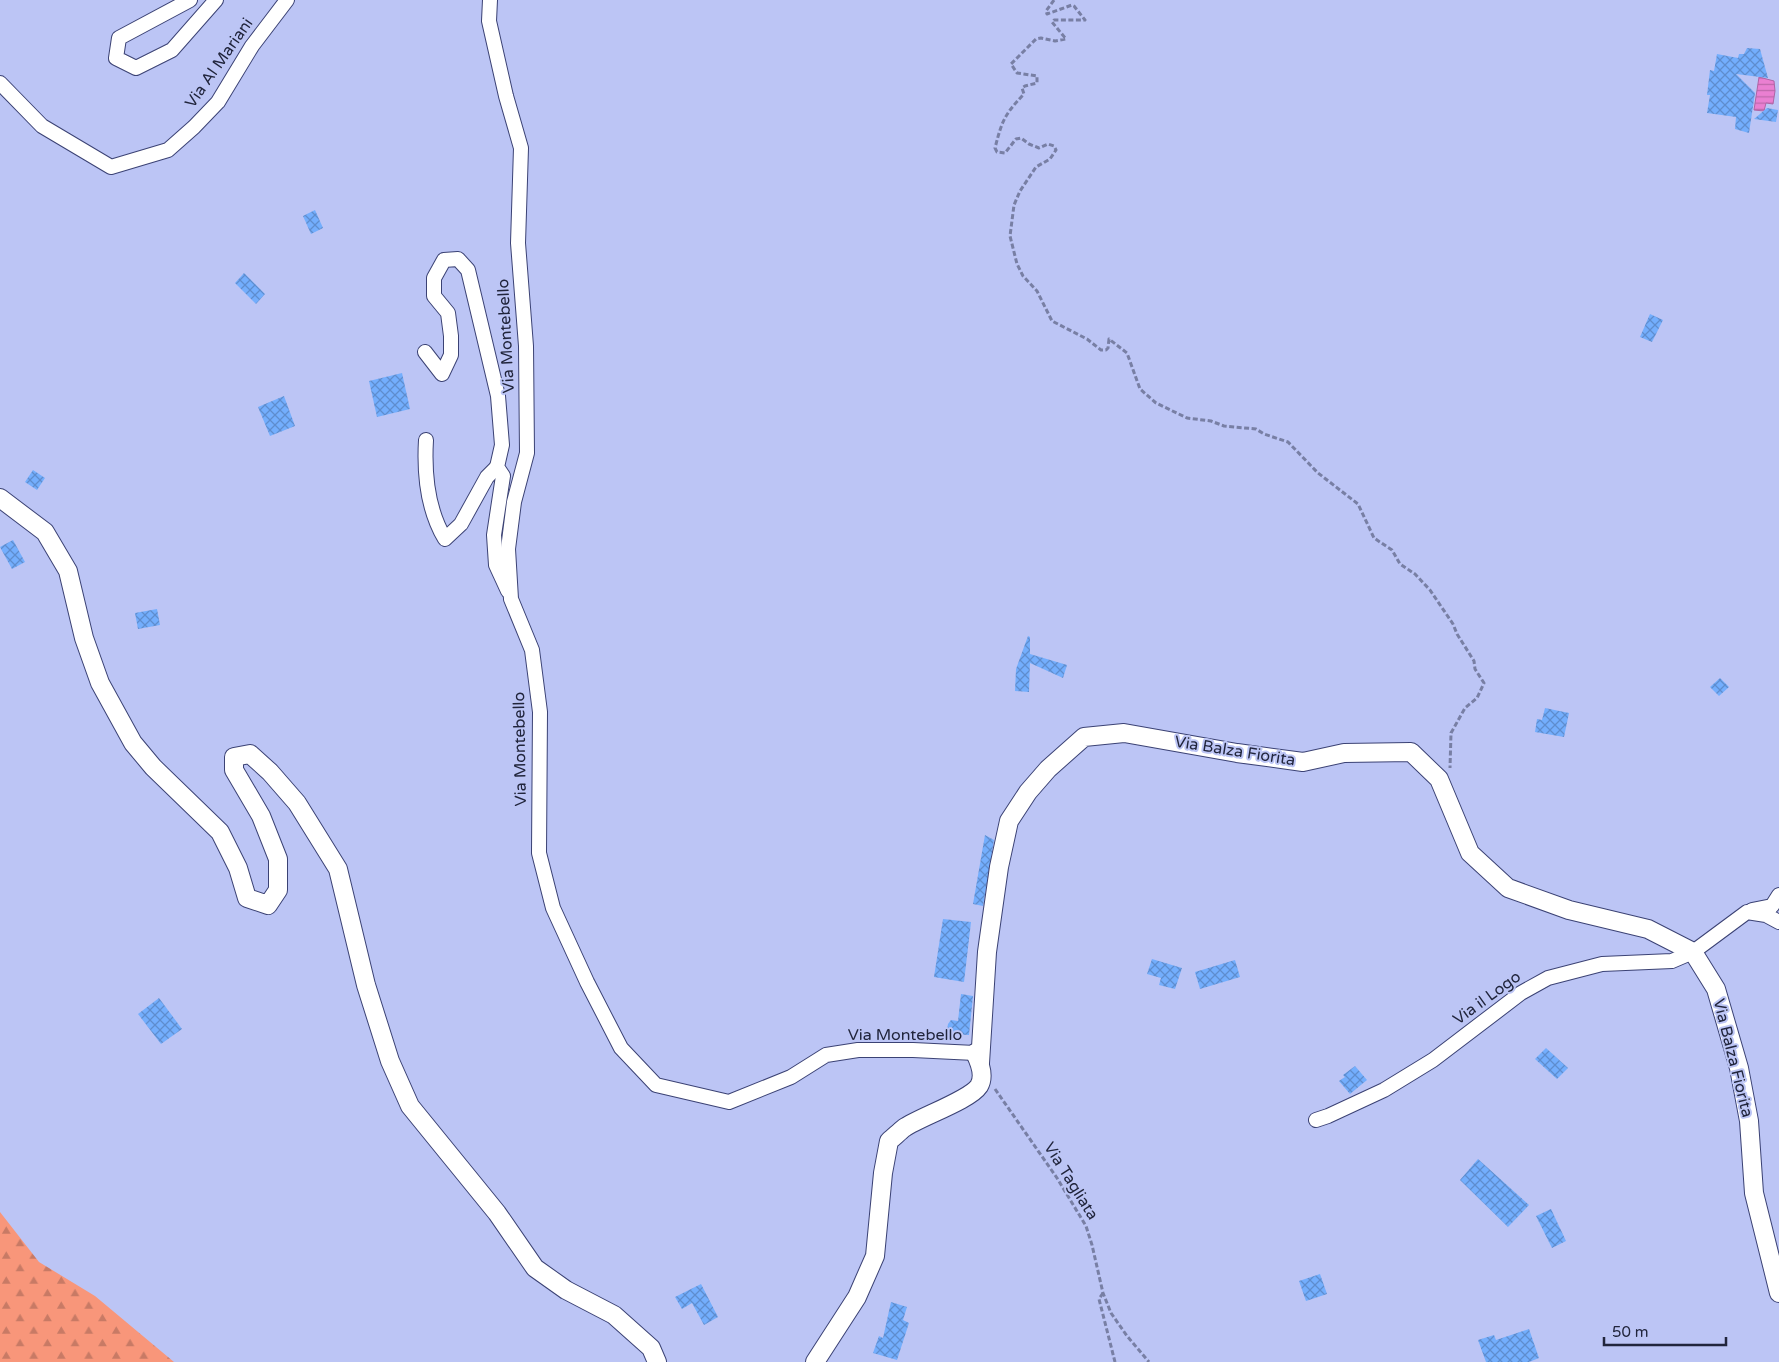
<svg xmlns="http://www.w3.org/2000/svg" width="1779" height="1362" font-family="'Varela Round',sans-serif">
	<defs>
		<pattern id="forest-firs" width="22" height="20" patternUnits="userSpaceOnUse" patternTransform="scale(1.25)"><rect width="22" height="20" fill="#f8967a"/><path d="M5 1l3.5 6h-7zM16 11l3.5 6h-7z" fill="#c87a65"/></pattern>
		<pattern id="water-rules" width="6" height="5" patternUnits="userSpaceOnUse" patternTransform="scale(1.25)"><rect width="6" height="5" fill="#ea7fd1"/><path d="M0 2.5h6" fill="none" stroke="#bd68ab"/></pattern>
		<pattern id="building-cross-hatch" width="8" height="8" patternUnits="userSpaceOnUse" patternTransform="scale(1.25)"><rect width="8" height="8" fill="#73aefd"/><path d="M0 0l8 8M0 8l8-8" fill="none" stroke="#5e8dce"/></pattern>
	</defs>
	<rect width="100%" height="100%" fill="#bcc5f5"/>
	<path fill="url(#forest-firs)" d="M0 1212 39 1262 95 1296 174 1362H0Z"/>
	<path fill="url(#water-rules)" stroke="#ae64a4" d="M1759 77 1774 81 1775 91 1773 104 1766 103 1764 111 1754 110Z"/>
	<g fill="url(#building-cross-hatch)">
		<path d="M1747 48 1760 49 1768 78 1736 74 1755 93 1749 133 1735 129 1736 117 1707 113 1710 95H1707L1710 70 1714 71 1717 54 1738 58 1739 54H1744Z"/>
		<path d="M1767 108 1778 110 1776 122 1754 119Z"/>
		<path d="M315 210 323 228 311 234 303 216Z"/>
		<path d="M244 273 265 294 256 304 235 283Z"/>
		<path d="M1650 314 1663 320 1652 342 1640 337Z"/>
		<path d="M402 373 410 409 377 417 369 381Z"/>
		<path d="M284 396 295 426 270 436 258 407Z"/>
		<path d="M33 470 45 478 37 490 25 482Z"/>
		<path d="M13 540 25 562 12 569 0 547Z"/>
		<path d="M157 609 160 625 138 629 135 613Z"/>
		<path d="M1028 636 1030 637V654L1067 665 1063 678 1030 663 1029 692 1015 691 1016 669Z"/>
		<path d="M1720 678 1729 687 1719 696 1710 687Z"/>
		<path d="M1545 708 1569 713 1564 737 1535 732 1537 719 1542 720Z"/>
		<path d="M985 835 994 840 983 906 973 904Z"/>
		<path d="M943 919 971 922 964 982 934 977Z"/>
		<path d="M1152 959 1182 968 1175 989 1159 985 1161 978 1147 974Z"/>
		<path d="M1235 960 1240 977 1200 989 1195 972Z"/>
		<path d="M961 994 973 996 969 1035 950 1034 947 1030 948 1024 951 1020 958 1021Z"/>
		<path d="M159 998 182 1029 161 1044 138 1014Z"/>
		<path d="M1546 1048 1568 1068 1557 1079 1535 1059Z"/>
		<path d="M1355 1066 1367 1080 1350 1094 1339 1081 1345 1077 1343 1075Z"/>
		<path d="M1478 1159 1529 1205 1508 1227 1460 1180Z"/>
		<path d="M1551 1209 1566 1241 1552 1248 1536 1216Z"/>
		<path d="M1320 1274 1327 1294 1306 1301 1299 1281Z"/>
		<path d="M701 1284 718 1317 704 1325 692 1303 682 1309 675 1297Z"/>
		<path d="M891 1302 907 1307 903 1320 909 1323 897 1360 873 1353 879 1336 883 1338Z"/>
		<path d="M1529 1329 1539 1358 1529 1362H1486L1478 1340 1494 1335 1496 1340Z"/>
	</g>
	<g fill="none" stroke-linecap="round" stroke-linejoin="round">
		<g stroke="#3b4274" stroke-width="16">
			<g id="minor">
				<path d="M190 0 119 38 116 58 136 68 172 50 216 0"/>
				<path d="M490 0 489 21 506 96 521 148 518 243 526 346 527 453 514 502 508 549 511 599 532 650 540 712 539 853 553 908 587 982 621 1048 656 1085 729 1102 791 1077 826 1055 858 1050H913L975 1053"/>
				<path d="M0 83 42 126 111 167 168 150 194 127 218 102 252 46 287 0"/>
				<path d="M425 352 442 374 451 355V336L448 313 434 296V278L444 260 458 259 468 270 498 396 502 445 497 467 503 476 494 535 496 565 508 591"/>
				<path d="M426 440C424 474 427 509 445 539L461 524 487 477 497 467"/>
				<path d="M1752 910 1772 906 1779 895"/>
				<path d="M1316 1120 1328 1116 1384 1090 1433 1060 1521 993 1548 978 1602 964 1672 961 1693 952 1747 912 1766 915 1779 922"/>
			</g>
		</g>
		<g stroke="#3b4274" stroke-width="20">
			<g id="tertiary">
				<path d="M0 498 45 532 68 571 84 638 100 683 133 743 153 767 220 832 238 868 247 898 268 905 278 890V859L261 816 234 770V757L250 754 270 772 297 803 338 869 366 985 390 1061 410 1106 497 1213 535 1268 566 1290 614 1315 651 1348 657 1362"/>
				<path d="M980 1063 987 952 999 867 1009 821 1028 792 1048 769 1084 737 1124 733 1237 753 1303 762 1344 753 1411 752 1439 779 1470 853 1508 888 1569 910 1648 929 1693 952 1716 989 1739 1068 1749 1121 1754 1193 1779 1293"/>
				<path d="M815 1362 857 1297 875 1256 883 1173 889 1141C894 1137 899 1132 904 1128 920 1117 970 1100 979 1086 985 1076 980 1063 975 1053"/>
			</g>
		</g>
		<g stroke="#787fa4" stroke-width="3" stroke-dasharray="5 2.5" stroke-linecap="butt">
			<path d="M1054 0 1046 11 1047 14 1072 5 1074 6 1085 20H1054L1052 22 1066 39 1055 41 1041 38 1036 39 1011 64 1017 73 1037 76V83L1025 86 1022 88 1024 94C1004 115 1002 121 995 148L997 152 1005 153 1016 139 1021 138 1029 144 1039 148 1048 144 1054 146 1056 150 1050 159 1036 167 1020 191 1014 205 1010 236 1017 264 1023 276 1037 291 1052 321 1087 339 1101 350H1106L1108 348 1109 339 1127 353 1140 389 1156 403 1187 418 1211 421 1224 426 1256 429 1264 434 1288 442 1318 473 1358 504 1374 538 1392 550 1400 564 1415 574 1430 590 1453 624 1457 634 1474 661 1475 669 1484 683 1477 698 1465 708 1451 733 1450 768"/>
			<path d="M995 1089 1057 1178 1086 1226 1092 1245 1103 1293 1111 1313 1127 1336 1149 1362"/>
			<path d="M1103 1293 1099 1299 1115 1362"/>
		</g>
		<use href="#minor" stroke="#fff" stroke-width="14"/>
		<use href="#tertiary" stroke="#fff" stroke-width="18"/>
	</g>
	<g text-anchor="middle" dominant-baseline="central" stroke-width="4" stroke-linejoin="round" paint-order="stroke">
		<g font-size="16" fill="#21253c" stroke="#bcc5f5">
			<text transform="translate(219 63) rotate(-55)">Via Al Mariani</text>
			<text transform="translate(506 336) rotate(-93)">Via Montebello</text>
			<text transform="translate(520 749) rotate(-91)">Via Montebello</text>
			<text transform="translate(1235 751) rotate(9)">Via Balza Fiorita</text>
			<text transform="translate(1487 998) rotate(-36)">Via il Logo</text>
			<text x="905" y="1035">Via Montebello</text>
			<text transform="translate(1733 1058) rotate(76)">Via Balza Fiorita</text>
			<text transform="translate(1071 1181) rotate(58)">Via Tagliata</text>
		</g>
	</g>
	<path d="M1604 1337v8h122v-8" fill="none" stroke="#21253c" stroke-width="2.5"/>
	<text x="1612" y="1337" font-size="15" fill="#21253c" stroke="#bcc5f5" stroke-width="4" paint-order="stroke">50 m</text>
</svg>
